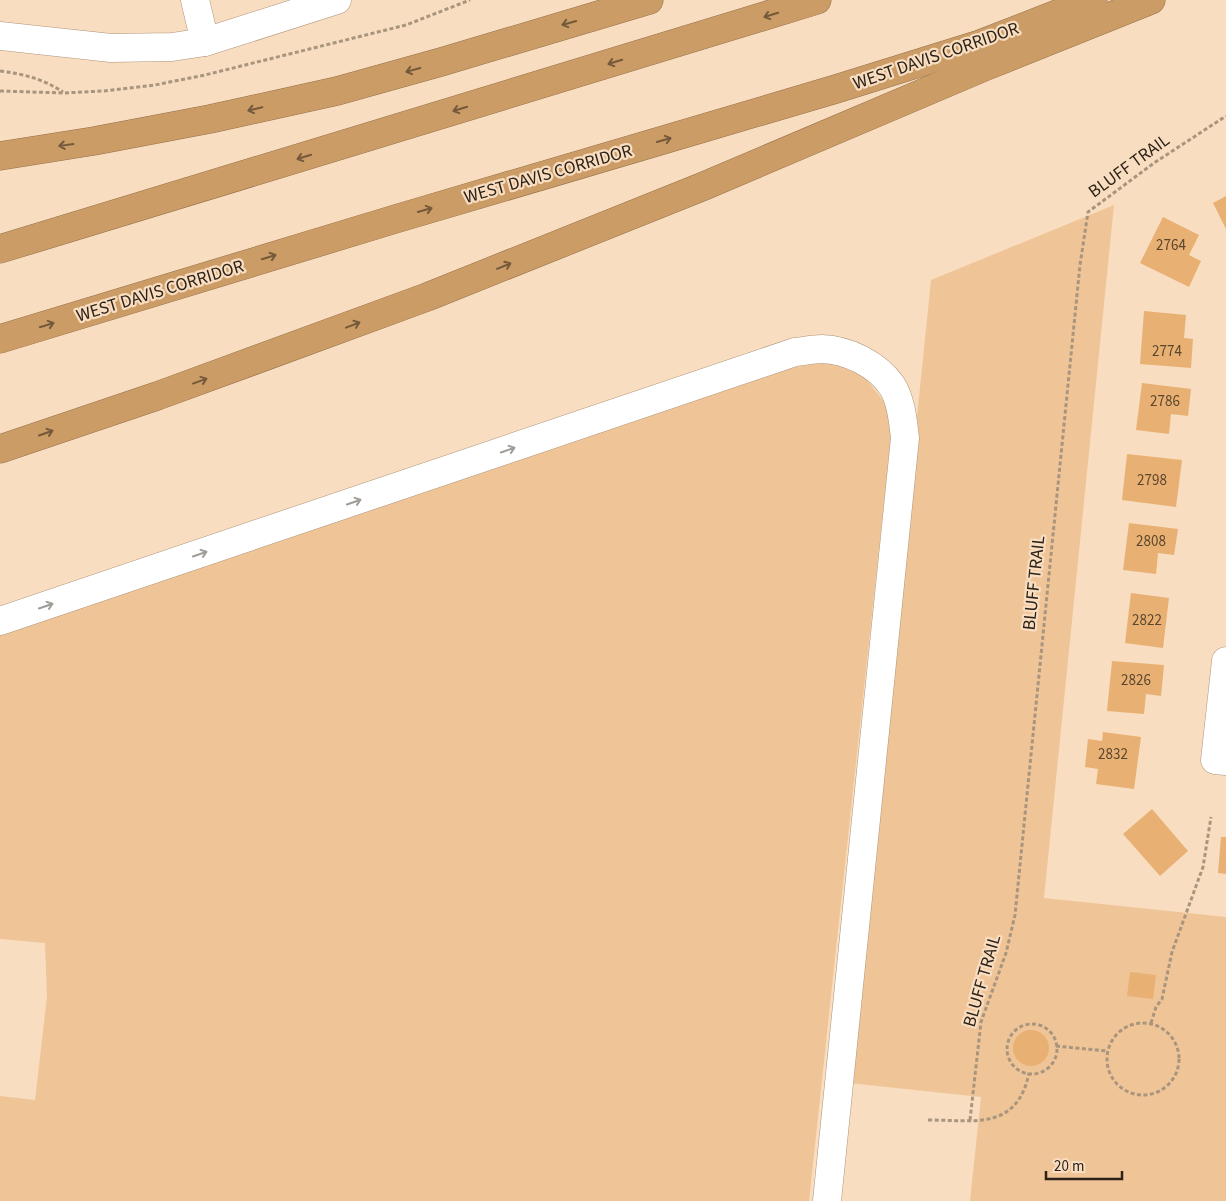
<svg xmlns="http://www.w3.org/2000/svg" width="1226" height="1201" font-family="'Source Sans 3',sans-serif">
	<rect width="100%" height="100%" fill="#f8ddc0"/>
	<g fill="#efc598">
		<path d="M1114 205 1044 898 1226 917V1201H970L981 1097 849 1083 931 280Z"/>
		<path d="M828 362 861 373 886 404 891 436 809 1201H0V1096L35 1100 47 997 45 943 0 939V634L789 368Z"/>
	</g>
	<g fill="#e8b173">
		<path d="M1226 196V229L1213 203Z"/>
		<path d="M1163 217 1199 235 1189 255 1201 261 1189 287 1140 263Z"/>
		<path d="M1144 311 1186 315 1184 338 1193 339 1191 368 1140 364Z"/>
		<path d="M1142 383 1191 389 1188 416 1171 414 1169 434 1136 430Z"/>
		<path d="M1127 454 1182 460 1176 507 1122 500Z"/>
		<path d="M1129 523 1178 529 1174 555 1158 553 1156 574 1123 570Z"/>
		<path d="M1131 593 1169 598 1163 648 1125 643Z"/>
		<path d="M1112 661 1164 665 1161 696 1146 694 1144 714 1107 711Z"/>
		<path d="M1103 732 1141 737 1134 789 1096 784 1098 769 1085 767 1088 739 1102 741Z"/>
		<path d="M1152 809 1188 851 1160 876 1123 834Z"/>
		<path d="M1221 837H1226V874L1218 873Z"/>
		<path d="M1130 972 1156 975 1153 999 1127 996Z"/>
		<circle cx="1031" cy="1048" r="18"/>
	</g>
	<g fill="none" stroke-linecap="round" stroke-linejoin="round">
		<g stroke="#ae9479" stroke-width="29">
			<g id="minor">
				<path d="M195 0 205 42"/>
				<path d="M0 36 111 48 172 47 205 42 337 0"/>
				<path d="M0 621 795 352C804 351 814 349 822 349 848 350 877 364 892 386 901 400 903 421 905 438L827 1201"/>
				<path d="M1226 661 1215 760 1226 761"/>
			</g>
		</g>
		<g stroke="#94714a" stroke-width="29">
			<g id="highway">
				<path d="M0 156 94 141 210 119 337 91 441 62 649 0"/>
				<path d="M0 249 817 0"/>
				<path d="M0 339 392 220 836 89 980 44 1093 0"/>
				<path d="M0 449 157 396 427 297 704 186 984 67 1151 0"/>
			</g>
		</g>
		<g stroke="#a9957e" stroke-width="3" stroke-dasharray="4 2.5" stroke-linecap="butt">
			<path d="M0 71C24 74 43 79 63 92"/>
			<path d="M0 91 64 93 103 91 155 85 205 75 406 25 470 0"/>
			<circle cx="1143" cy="1059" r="36"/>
			<path d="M1151 1023 1156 1007 1162 999 1172 952 1203 867 1211 817"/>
			<circle cx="1032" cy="1049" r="25"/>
			<path d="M1056 1046 1107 1051"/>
			<path d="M928 1120C974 1120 1017 1131 1029 1073"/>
			<path d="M970 1120 981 1022 1006 953 1015 915 1080 265 1088 212 1154 163 1226 116"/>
		</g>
		<use href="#minor" stroke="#fff" stroke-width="28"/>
		<use href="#highway" stroke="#cc9c66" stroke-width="28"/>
	</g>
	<defs><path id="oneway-shaft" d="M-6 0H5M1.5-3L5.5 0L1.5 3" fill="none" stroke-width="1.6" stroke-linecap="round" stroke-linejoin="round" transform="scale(1.25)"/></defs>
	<g stroke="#74593b">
		<use href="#oneway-shaft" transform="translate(771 15) rotate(163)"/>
		<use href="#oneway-shaft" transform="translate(569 23) rotate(164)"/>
		<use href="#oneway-shaft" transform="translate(615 62) rotate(163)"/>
		<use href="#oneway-shaft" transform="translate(413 70) rotate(165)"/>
		<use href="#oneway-shaft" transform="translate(255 109) rotate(167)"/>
		<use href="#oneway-shaft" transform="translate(460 109) rotate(163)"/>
		<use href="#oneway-shaft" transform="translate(664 140) rotate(-16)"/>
		<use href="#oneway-shaft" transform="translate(66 145) rotate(172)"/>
		<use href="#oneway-shaft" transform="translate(304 157) rotate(163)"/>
		<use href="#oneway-shaft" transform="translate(425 210) rotate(-16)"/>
		<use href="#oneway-shaft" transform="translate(269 257) rotate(-17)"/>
		<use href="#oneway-shaft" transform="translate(504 266) rotate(-22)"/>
		<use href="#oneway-shaft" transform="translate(47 325) rotate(-17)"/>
		<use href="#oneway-shaft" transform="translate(353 325) rotate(-21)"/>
		<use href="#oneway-shaft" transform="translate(200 381) rotate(-20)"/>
		<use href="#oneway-shaft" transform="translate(46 433) rotate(-19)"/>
	</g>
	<g stroke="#a09c97">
		<use href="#oneway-shaft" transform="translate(508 450) rotate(-19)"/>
		<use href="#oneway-shaft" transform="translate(354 502) rotate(-19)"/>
		<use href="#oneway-shaft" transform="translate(200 554) rotate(-19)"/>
		<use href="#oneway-shaft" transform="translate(46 606) rotate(-19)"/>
	</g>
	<g text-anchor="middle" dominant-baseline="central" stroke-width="4.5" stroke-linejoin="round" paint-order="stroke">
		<g font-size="15" fill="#5b462e">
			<text x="1171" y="245">2764</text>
			<text x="1167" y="351">2774</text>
			<text x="1165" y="401">2786</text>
			<text x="1152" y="480">2798</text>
			<text x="1151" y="541">2808</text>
			<text x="1147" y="620">2822</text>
			<text x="1136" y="680">2826</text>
			<text x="1113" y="754">2832</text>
		</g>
		<g font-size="18" fill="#2c2217" stroke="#f8ddc0">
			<text transform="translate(936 56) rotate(-19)">WEST DAVIS CORRIDOR</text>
			<text transform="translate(1129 166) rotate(-36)">BLUFF TRAIL</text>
			<text transform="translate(548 174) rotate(-16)">WEST DAVIS CORRIDOR</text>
			<text transform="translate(160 291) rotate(-17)">WEST DAVIS CORRIDOR</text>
			<text transform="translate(1034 583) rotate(-84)">BLUFF TRAIL</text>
			<text transform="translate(982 981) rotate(-74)">BLUFF TRAIL</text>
		</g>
	</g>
	<path d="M1046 1171v8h76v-8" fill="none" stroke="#2c2217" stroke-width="2.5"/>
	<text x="1054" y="1171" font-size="15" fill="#2c2217" stroke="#f8ddc0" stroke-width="4" paint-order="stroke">20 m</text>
</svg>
